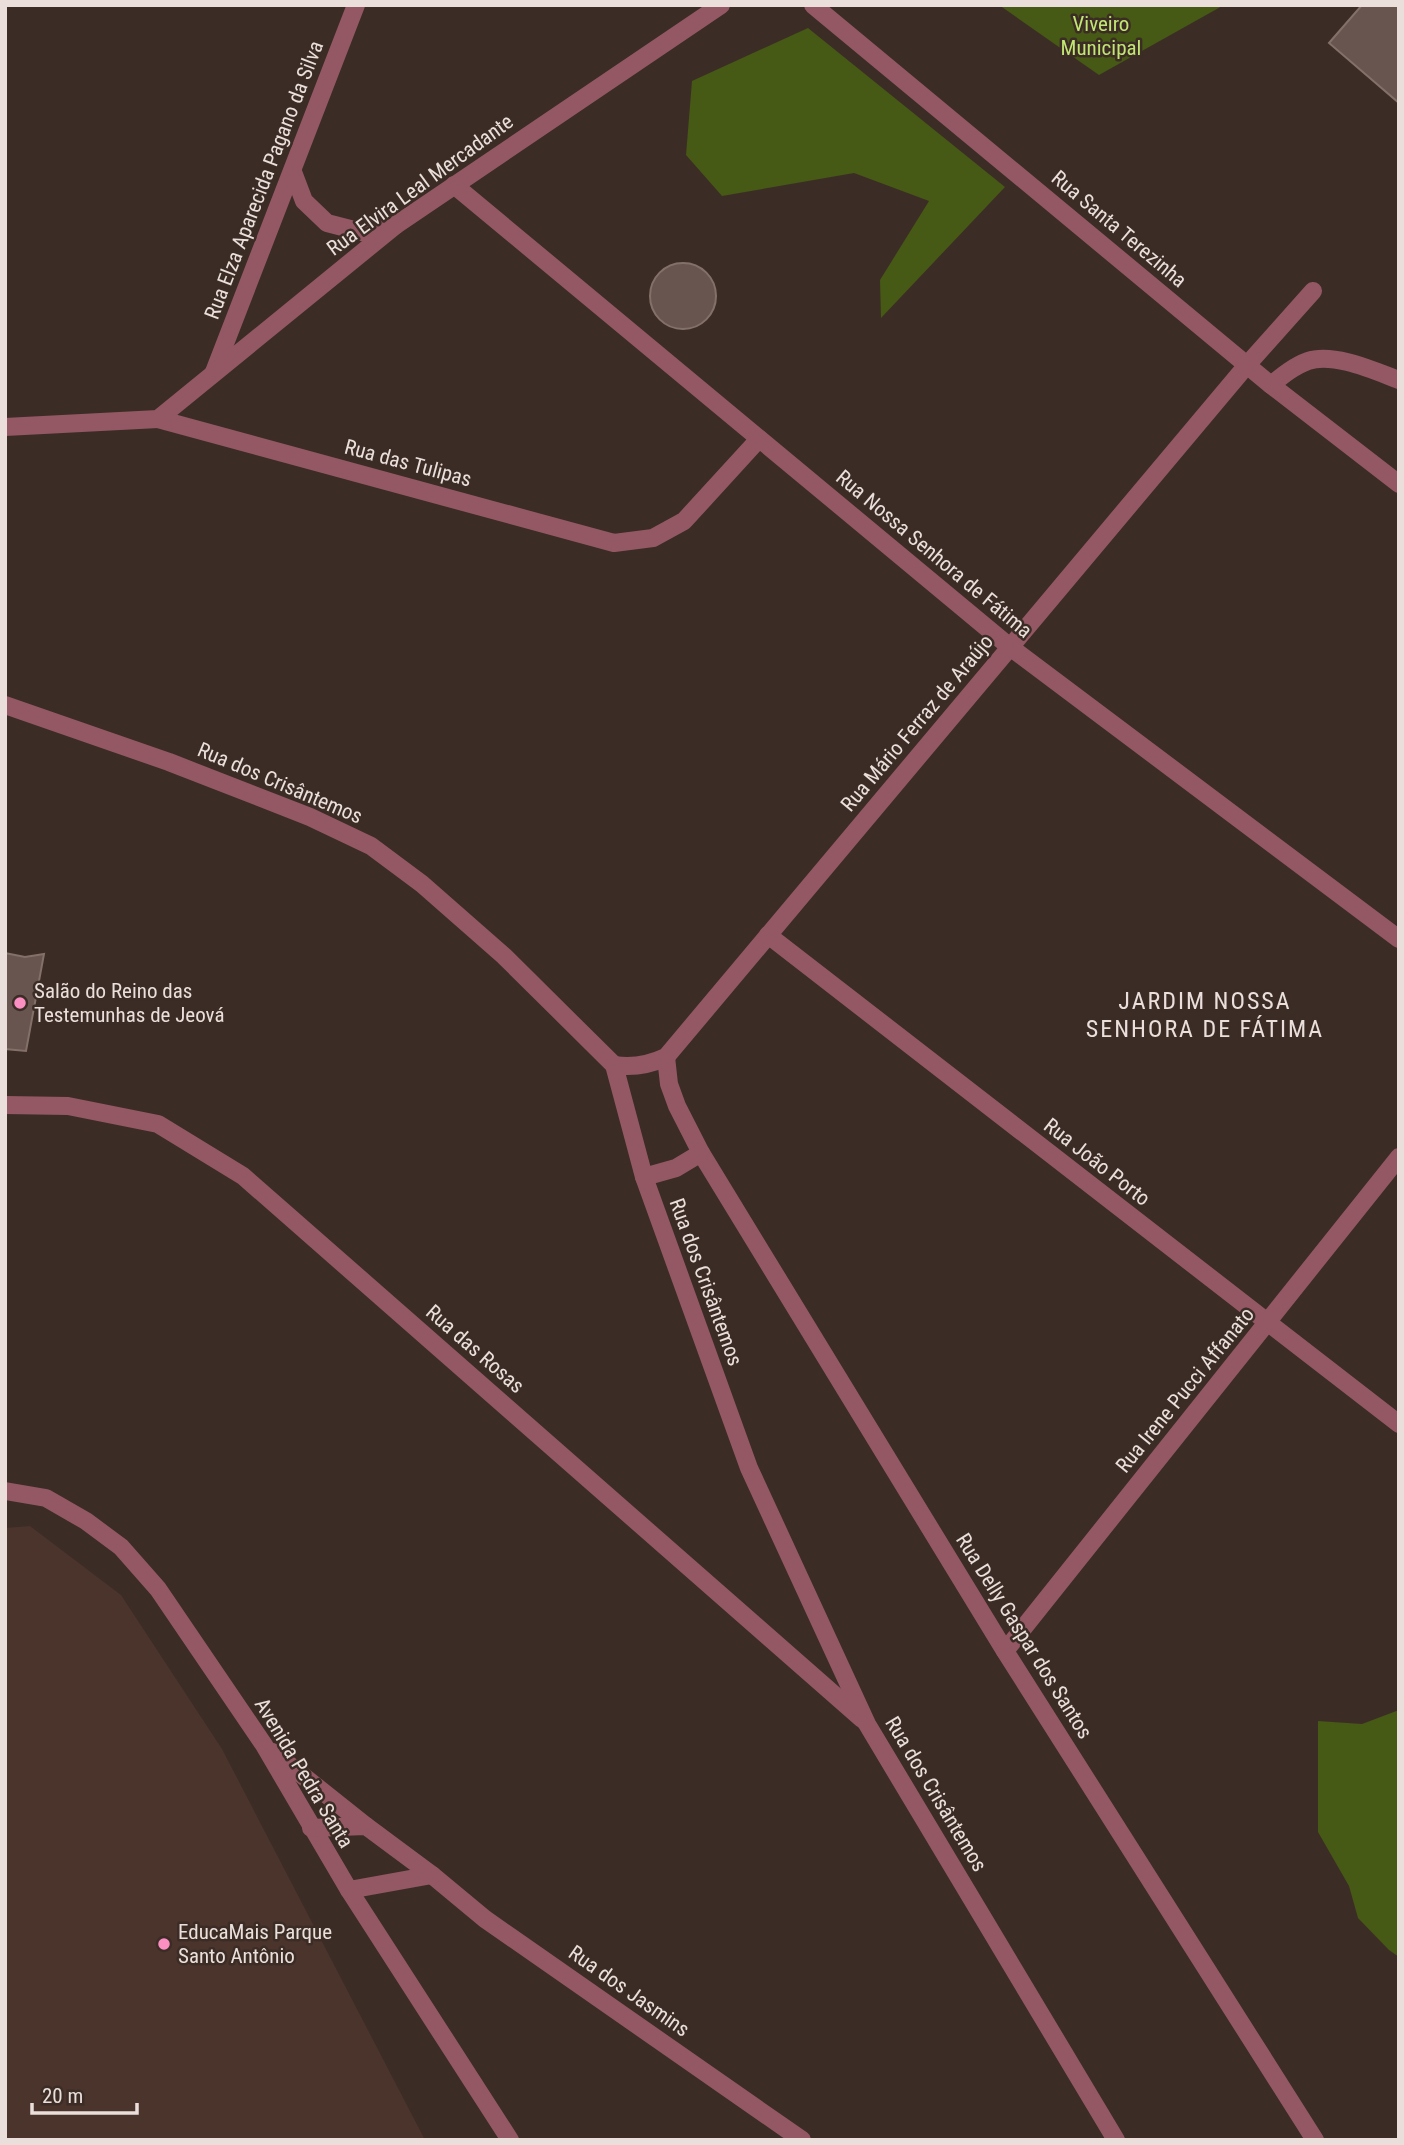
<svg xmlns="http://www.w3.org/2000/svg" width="1404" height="2145" font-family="'Roboto Condensed',sans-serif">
	<rect width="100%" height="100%" fill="#3c2c26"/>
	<path fill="#4a342c" d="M30 1526 121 1595 222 1749 425 2140H5V1528Z"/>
	<g fill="#465915">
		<path d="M999 5H1224L1099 75Z"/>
		<path d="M808 28 1005 187 881 318 880 280 929 201 854 173 722 196 686 155 692 81Z"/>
		<path d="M1399 1710V1957L1389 1950 1358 1918 1349 1886 1318 1832V1721L1362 1724Z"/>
	</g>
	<g fill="#68554f" stroke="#837069" stroke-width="2">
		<path d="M1362 5H1399V103L1329 43Z"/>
		<circle cx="683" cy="296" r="33"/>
		<path d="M5 953 25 957 44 954 26 1051 5 1049Z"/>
	</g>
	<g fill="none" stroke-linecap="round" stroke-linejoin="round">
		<g stroke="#945865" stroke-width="18">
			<path d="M293 172 304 201 327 223 362 232 396 225"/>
			<path d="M454 185 1010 647 1399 939"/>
			<path d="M214 372 356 5"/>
			<path d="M158 419 614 543 653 538 684 521 759 439"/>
			<path d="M5 705 169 762 310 817 371 846 422 884 504 956 614 1065 644 1177 749 1468 867 1724 1116 2140"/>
			<path d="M768 935 1399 1424"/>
			<path d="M666 1057 669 1084 677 1106 701 1153 1005 1651 1315 2140"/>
			<path d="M614 1065C633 1068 649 1065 666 1057L1247 365 1313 291"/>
			<path d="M5 1105 68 1106 158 1124 243 1176 862 1719"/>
			<path d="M644 1177 676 1168 701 1153"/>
			<path d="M5 1491 46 1498 86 1521 121 1547 158 1589 264 1745 349 1890 510 2140"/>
			<path d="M1005 1651 1399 1157"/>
			<path d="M273 1752 366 1826"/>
			<path d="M311 1828 366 1826 432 1875 485 1919 802 2140"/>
			<path d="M349 1890 432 1875"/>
		</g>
		<g stroke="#945865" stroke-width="18">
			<path d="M813 5 1271 385 1399 484"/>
			<path d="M1271 385C1282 376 1294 366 1308 361 1333 352 1375 371 1399 380"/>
			<path d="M5 427 158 419 396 225 721 5"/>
		</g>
	</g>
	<g fill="#fc8fc2" stroke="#3c2c26" stroke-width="2.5">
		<circle cx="20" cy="1003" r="7"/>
		<circle cx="164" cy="1944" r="7"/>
	</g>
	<g text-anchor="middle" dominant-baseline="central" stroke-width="5" stroke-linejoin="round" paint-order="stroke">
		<g font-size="21" fill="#c1e672" stroke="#3c2c26">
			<text x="1101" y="24">Viveiro<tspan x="1101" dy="24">Municipal</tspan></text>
		</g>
		<g font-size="21" fill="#eadfdb" stroke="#3c2c26">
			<text transform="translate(264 180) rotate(-69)">Rua Elza Aparecida Pagano da Silva</text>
			<text transform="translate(420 185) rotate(-36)">Rua Elvira Leal Mercadante</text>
			<text transform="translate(1119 229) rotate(40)">Rua Santa Terezinha</text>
			<text transform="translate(408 463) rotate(15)">Rua das Tulipas</text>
			<text transform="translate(934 554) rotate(40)">Rua Nossa Senhora de Fátima</text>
			<text transform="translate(917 723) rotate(-50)">Rua Mário Ferraz de Araújo</text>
			<text transform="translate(280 783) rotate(23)">Rua dos Crisântemos</text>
			<text transform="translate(1097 1162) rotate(38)">Rua João Porto</text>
			<text transform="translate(706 1282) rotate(70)">Rua dos Crisântemos</text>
			<text transform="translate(475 1349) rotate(41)">Rua das Rosas</text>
			<text transform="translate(1185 1390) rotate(-51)">Rua Irene Pucci Affanato</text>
			<text transform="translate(1024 1636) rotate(58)">Rua Delly Gaspar dos Santos</text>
			<text transform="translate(304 1773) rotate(59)">Avenida Pedra Santa</text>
			<text transform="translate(936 1794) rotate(59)">Rua dos Crisântemos</text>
			<text transform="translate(629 1991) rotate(35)">Rua dos Jasmins</text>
		</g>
		<g font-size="21" fill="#eadfdb" stroke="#3c2c26" text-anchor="start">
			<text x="34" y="991">Salão do Reino das<tspan x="34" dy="24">Testemunhas de Jeová</tspan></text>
			<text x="178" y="1932">EducaMais Parque<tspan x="178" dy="24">Santo Antônio</tspan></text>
		</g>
		<g font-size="24" letter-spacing="2" fill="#eadfdb" stroke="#3c2c26">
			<text x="1205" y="1001">JARDIM NOSSA<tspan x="1205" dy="28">SENHORA DE FÁTIMA</tspan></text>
		</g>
	</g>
	<rect width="1404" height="2145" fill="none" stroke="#eadfdb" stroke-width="14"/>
	<path d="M32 2103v10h105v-10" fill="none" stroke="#eadfdb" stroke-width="3.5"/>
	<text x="42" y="2103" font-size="21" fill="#eadfdb" stroke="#3c2c26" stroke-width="5" paint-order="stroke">20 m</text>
</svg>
